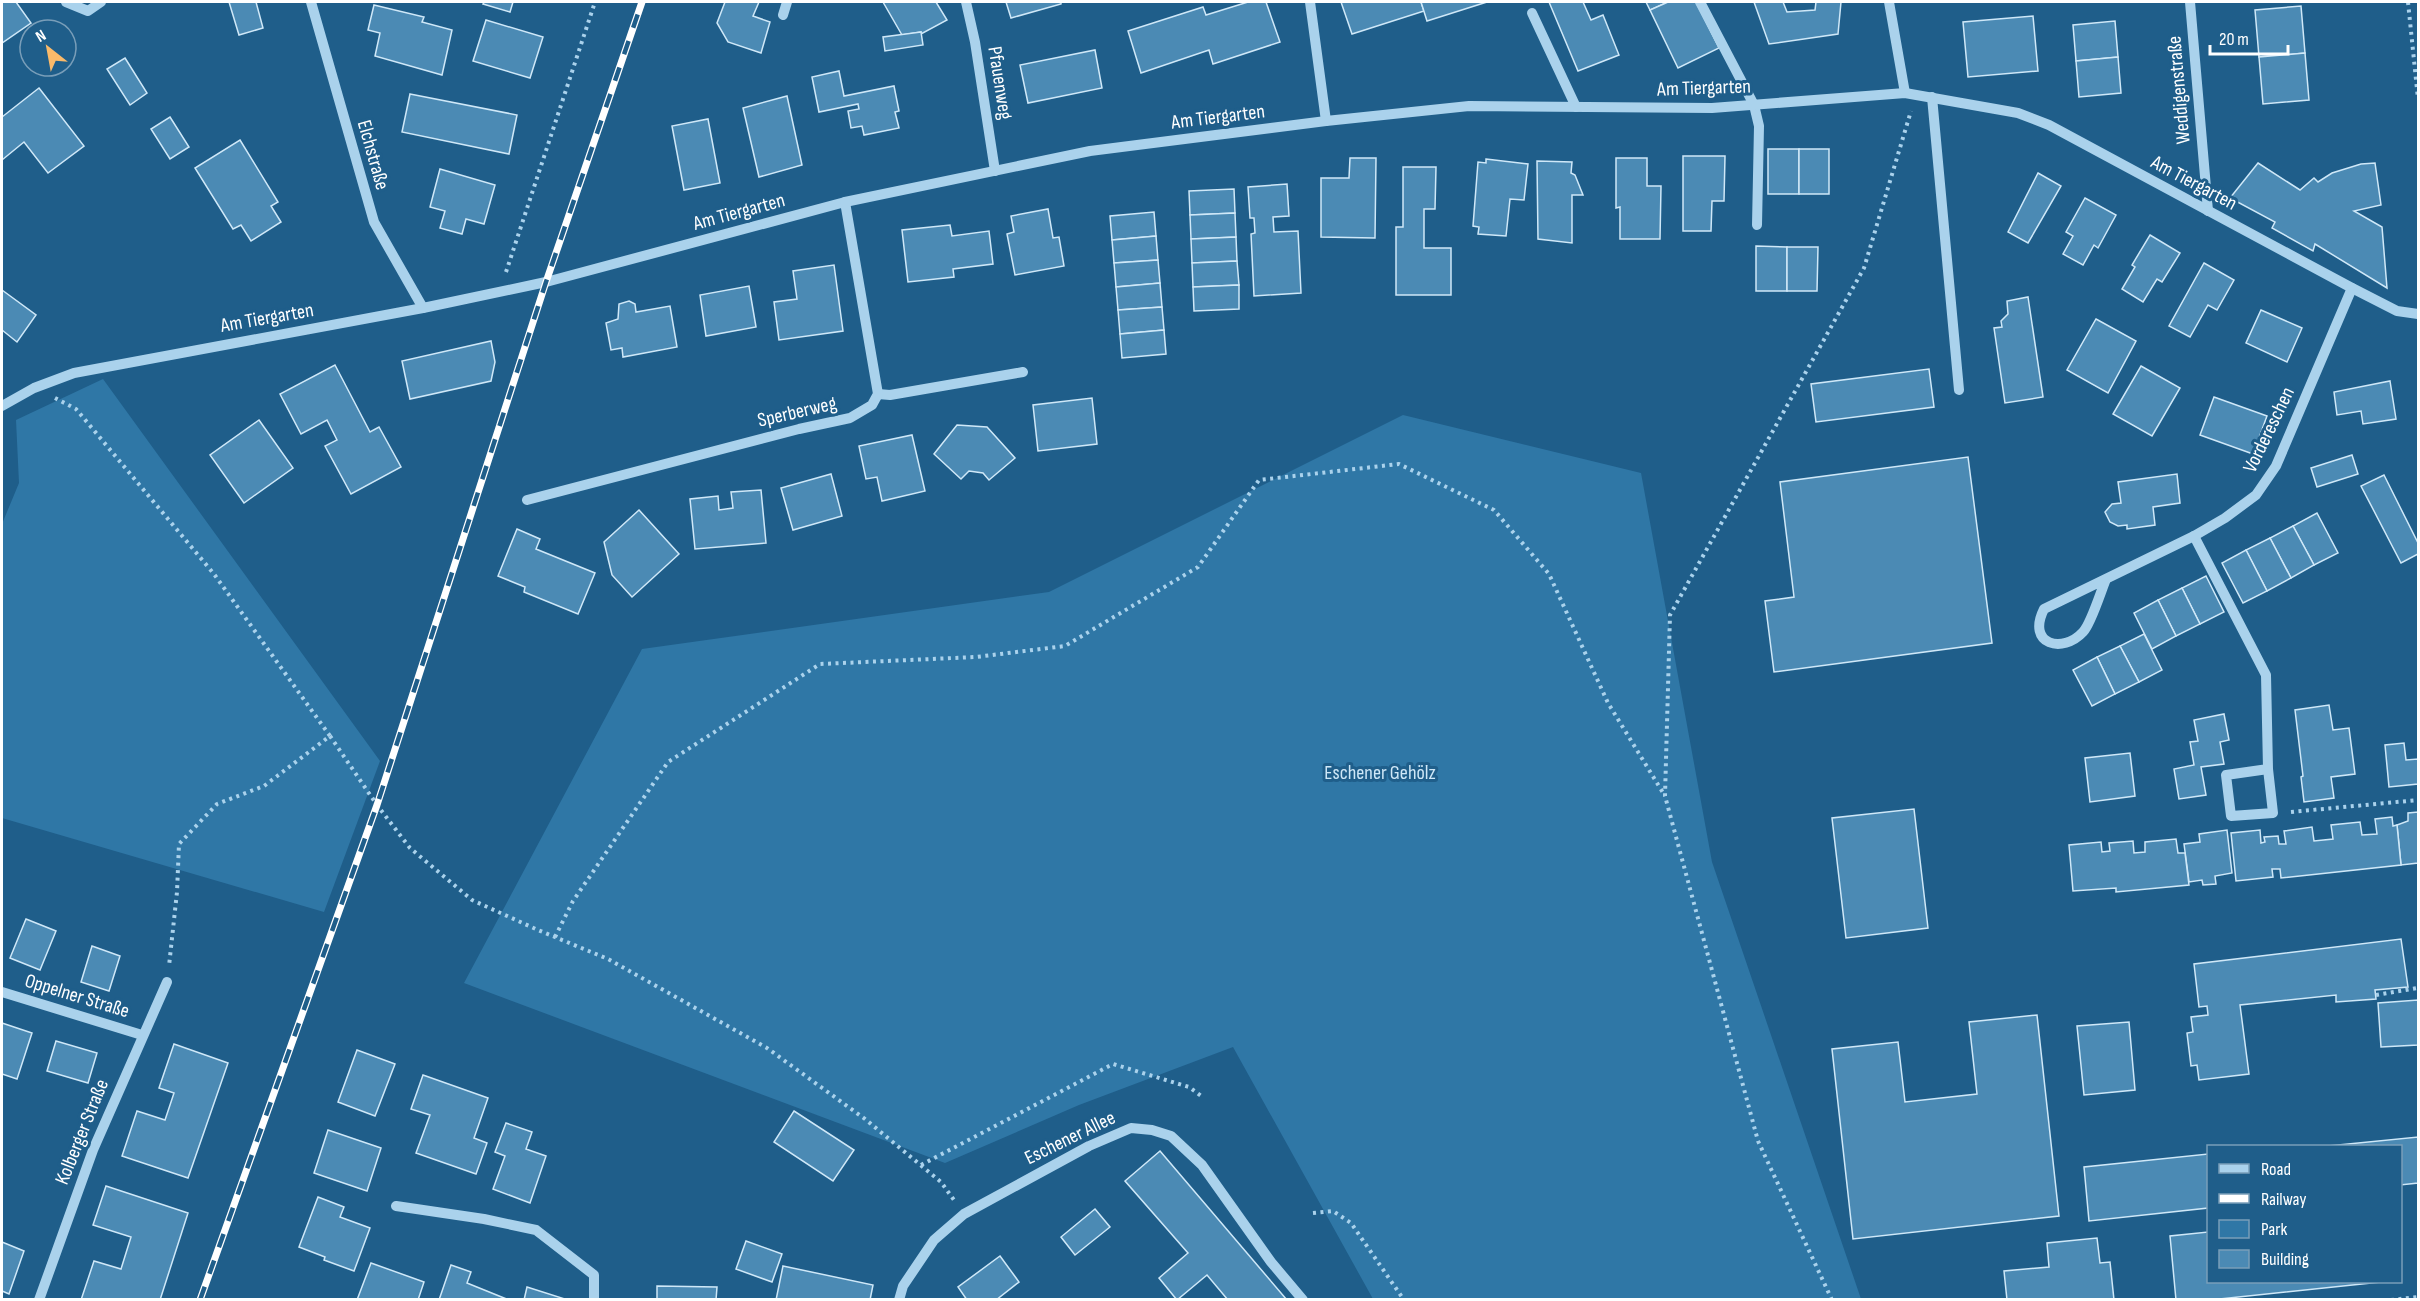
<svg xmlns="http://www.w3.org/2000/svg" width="2420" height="1301" font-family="'Sofia Sans Condensed',sans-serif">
	<rect width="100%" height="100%" fill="#1f5e8a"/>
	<g fill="#2f77a6">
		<path d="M103 379 380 761 324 912 2 818V524L19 483 16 420Z"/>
		<path d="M1403 415 1641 473 1712 862 1861 1299H1373L1233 1047 1079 1105 945 1163 464 983 642 649 1049 592Z"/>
	</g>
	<g fill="#4b8ab4" stroke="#cfe8f8" stroke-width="1.5">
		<path d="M2 2H16L31 23 2 43Z"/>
		<path d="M229 2H256L263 28 239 35Z"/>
		<path d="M484 2H513L510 12 483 4Z"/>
		<path d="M725 2H759L753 16 770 22 761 53 728 42 717 23Z"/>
		<path d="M883 2H936L947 20 921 34V32L902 35Z"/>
		<path d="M1006 2H1061V4L1011 18Z"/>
		<path d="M1248 2H1266L1280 42 1213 64 1209 50 1141 73 1128 31 1203 7 1206 15Z"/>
		<path d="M1341 2H1421L1424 11 1352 34Z"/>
		<path d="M1421 2H1487L1427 21Z"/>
		<path d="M1549 2H1583L1591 20 1603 15 1619 55 1578 71Z"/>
		<path d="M1646 2H1668L1650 10Z"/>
		<path d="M1668 2H1696L1719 48 1678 68 1650 10Z"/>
		<path d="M1754 2H1783L1787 12 1815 10 1816 2H1841L1838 34 1769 44Z"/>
		<path d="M374 5 424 17 422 22 452 30 442 75 375 56 380 33 368 30Z"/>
		<path d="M2301 6 2305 53 2259 57 2255 10Z"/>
		<path d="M2033 16 2038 71 1968 77 1963 22Z"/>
		<path d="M486 20 543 37 530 78 473 61Z"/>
		<path d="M2115 21 2118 57 2076 61 2073 25Z"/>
		<path d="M921 32 923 45 885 51 883 37Z"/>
		<path d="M1095 50 1102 88 1028 103 1020 65Z"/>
		<path d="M2305 53 2309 100 2263 104 2259 57Z"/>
		<path d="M2118 57 2121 93 2079 97 2076 61Z"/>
		<path d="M125 58 147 93 130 105 107 69Z"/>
		<path d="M839 71 844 96 894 86 899 111 895 112 899 128 864 135 862 126 851 128 848 111 859 109 858 104 819 112 812 77Z"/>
		<path d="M39 88 84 146 48 173 24 142 2 160V117Z"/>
		<path d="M410 94 517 115 509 154 402 132Z"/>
		<path d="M787 96 802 165 759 177 743 108Z"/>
		<path d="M170 117 189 147 170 159 151 129Z"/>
		<path d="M708 119 720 183 684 190 672 126Z"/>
		<path d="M240 140 278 202 271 206 281 222 251 241 241 225 233 229 195 168Z"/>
		<rect x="1768" y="149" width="31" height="45"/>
		<rect x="1799" y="149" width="30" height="45"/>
		<path d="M1683 156H1725L1724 201H1712L1711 231H1683Z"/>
		<path d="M1350 158H1376L1375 238 1321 237V178H1349Z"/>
		<path d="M1616 158H1647V186H1661L1660 239H1620V207L1616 208Z"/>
		<path d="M1486 159 1528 164 1524 200 1510 199 1506 236 1478 234 1479 227 1473 226 1478 162 1486 163Z"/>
		<path d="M1537 161 1572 162 1571 173 1575 175 1583 195H1572V243L1538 239Z"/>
		<path d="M2258 163 2300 190 2314 178 2318 182 2332 173 2361 164 2375 163 2381 205 2354 211 2382 227 2387 288 2315 244 2313 251 2272 228 2275 222 2230 198Z"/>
		<path d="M1403 167H1436L1435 209H1424V248H1451V295H1396V227H1403Z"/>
		<path d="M440 169 495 185 484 224 466 219 462 234 440 228 445 211 430 207Z"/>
		<path d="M2038 173 2061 186 2028 243 2008 232Z"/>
		<path d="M1287 184 1289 216 1273 217 1274 232 1298 231 1301 293 1254 296 1251 234 1255 233 1254 218H1250L1248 187Z"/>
		<path d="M1234 189 1235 213 1190 215 1189 191Z"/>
		<path d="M2085 198 2116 215 2098 248 2094 245 2083 265 2063 254 2073 236 2066 232Z"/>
		<path d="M1048 209 1053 238 1059 237 1064 266 1015 275 1007 234 1014 232 1011 216Z"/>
		<path d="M1154 212 1156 236 1112 240 1110 216Z"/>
		<path d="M1235 213 1236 237 1191 239 1190 215Z"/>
		<path d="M950 225 952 236 989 231 993 264 953 269 954 277 908 282 902 230Z"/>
		<path d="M2150 235 2180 253 2162 282 2157 279 2143 302 2122 289 2135 267 2132 265Z"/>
		<path d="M1156 236 1158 260 1114 263 1112 240Z"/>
		<path d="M1236 237 1237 261 1192 263 1191 239Z"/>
		<path d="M1756 246 1787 247V291H1756Z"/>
		<path d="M1787 247H1818L1817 291H1787Z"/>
		<path d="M1158 260 1160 283 1116 287 1114 263Z"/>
		<path d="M1237 261 1239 285 1193 287 1192 263Z"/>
		<path d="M2204 263 2234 280 2217 310 2208 305 2190 337 2169 326Z"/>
		<path d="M834 265 843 331 779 340 774 302 797 299 793 271Z"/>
		<path d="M1160 283 1162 307 1118 310 1116 287Z"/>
		<path d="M1239 285V309L1194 311 1193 287Z"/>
		<path d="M749 286 756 327 706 336 700 295Z"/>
		<path d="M2 290 36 315 17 342 2 330Z"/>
		<path d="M2028 297 2043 397 2005 403 1994 328 2002 327 2001 321 2008 314 2007 301Z"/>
		<path d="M629 301 635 304 636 312 670 306 677 347 623 357 622 348 611 350 606 323 618 319 619 304Z"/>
		<path d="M1162 307 1164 330 1120 334 1118 310Z"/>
		<path d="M2261 310 2302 328 2287 362 2246 343Z"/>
		<path d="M2096 319 2136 341 2108 393 2067 370Z"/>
		<path d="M1164 330 1166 354 1122 358 1120 334Z"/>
		<path d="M491 341 495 362 491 381 410 399 402 361Z"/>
		<path d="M335 365 370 432 379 427 401 467 351 494 325 446 337 440 327 420 301 434 280 394Z"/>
		<path d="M2141 366 2180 388 2152 436 2113 414Z"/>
		<path d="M1929 369 1934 407 1816 422 1811 384Z"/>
		<path d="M2390 381 2396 419 2363 424 2361 411 2337 415 2334 392Z"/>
		<path d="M2214 397 2267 416 2253 454 2200 435Z"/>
		<path d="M1092 398 1097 444 1038 451 1033 405Z"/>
		<path d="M259 420 293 468 244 503 210 455Z"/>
		<path d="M957 425 987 427 1015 458 989 480 983 473 969 471 961 479 934 454Z"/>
		<path d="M912 435 925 491 882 501 877 477 866 479 859 446Z"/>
		<path d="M2352 455 2358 474 2317 487 2311 468Z"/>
		<path d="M1968 457 1992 643 1774 672 1765 601 1794 597 1780 482Z"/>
		<path d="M831 474 842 516 793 530 781 488Z"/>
		<path d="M2177 474 2180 503 2153 507 2155 525 2127 529V525L2118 526 2110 522 2105 512 2112 504 2121 503 2118 482Z"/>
		<path d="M2384 475 2418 543V554L2401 563 2361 486Z"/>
		<path d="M761 490 766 543 695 549 690 499 718 496 719 510 733 508 731 492Z"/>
		<path d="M639 510 679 554 632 597 612 575 604 542Z"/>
		<path d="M2317 513 2338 553 2314 565 2293 526Z"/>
		<path d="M2293 526 2314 565 2291 578 2270 538Z"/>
		<path d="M517 529 540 539 536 549 595 573 578 614 524 592 525 587 498 576Z"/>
		<path d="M2270 538 2291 578 2267 591 2246 550Z"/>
		<path d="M2246 550 2267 591 2243 603 2222 563Z"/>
		<path d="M2206 576 2224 612 2200 624 2182 588Z"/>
		<path d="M2182 588 2200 624 2176 636 2158 600Z"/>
		<path d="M2158 600 2176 636 2152 649 2134 613Z"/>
		<path d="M2144 634 2162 670 2139 682 2120 646Z"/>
		<path d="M2120 646 2139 682 2115 694 2097 657Z"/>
		<path d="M2097 657 2115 694 2092 706 2073 670Z"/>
		<path d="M2329 705 2333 730 2349 728 2355 774 2331 777 2334 798 2304 802 2301 777 2303 776 2295 710Z"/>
		<path d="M2224 714 2229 740 2220 742 2224 764 2201 767 2206 795 2179 799 2174 769 2194 765 2190 742 2198 741 2194 720Z"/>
		<path d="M2404 743 2406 760 2418 759V784L2389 787 2385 745Z"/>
		<path d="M2130 753 2135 796 2090 802 2085 758Z"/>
		<path d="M1914 809 1928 928 1846 938 1832 818Z"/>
		<path d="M2418 812V863L2401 865 2397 825 2408 821V813Z"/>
		<path d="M2392 817 2393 826 2397 825 2401 865 2281 878 2280 869H2272L2273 877 2236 881 2231 833 2260 830 2261 843 2265 842 2264 837 2278 836 2279 844H2286L2284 831 2312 827 2314 841 2333 839 2331 825 2360 822 2362 835 2377 834 2375 819Z"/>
		<path d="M2227 830 2232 873 2215 876 2216 884 2203 885 2202 880 2189 882 2184 844 2200 842 2199 834Z"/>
		<path d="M2176 839 2178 853H2185L2189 885 2116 892V888L2073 891 2069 845 2101 842 2102 852 2110 851 2109 843 2133 841 2134 853 2145 852V842Z"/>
		<path d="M26 919 56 931 40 970 10 958Z"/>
		<path d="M2401 939 2408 987 2375 990 2376 999 2336 1002V995L2240 1005 2249 1074 2199 1080 2197 1065 2191 1066 2187 1033 2193 1032 2191 1017 2208 1015 2207 1006 2199 1007 2194 964Z"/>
		<path d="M92 946 120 956 109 991 81 982Z"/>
		<path d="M2418 1000V1045L2381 1047 2378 1003Z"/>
		<path d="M2037 1015 2059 1216 1853 1239 1832 1049 1898 1042 1905 1102 1977 1094 1969 1022Z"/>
		<path d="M2129 1022 2135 1090 2084 1095 2077 1026Z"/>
		<path d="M2 1023 32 1033 17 1079 2 1074Z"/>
		<path d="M56 1041 97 1053 88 1083 47 1071Z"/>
		<path d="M174 1044 228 1063 188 1178 122 1156 137 1111 165 1120 174 1093 159 1088Z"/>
		<path d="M357 1050 395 1064 375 1116 338 1102Z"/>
		<path d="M423 1075 488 1098 474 1138 487 1143 476 1174 416 1153 430 1115 411 1109Z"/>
		<path d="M794 1111 854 1150 833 1181 774 1142Z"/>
		<path d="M506 1123 532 1132 526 1149 546 1156 530 1203 493 1189 505 1156 495 1152Z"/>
		<path d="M328 1130 381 1148 367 1191 314 1173Z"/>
		<path d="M2418 1137V1183L2400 1185V1146H2328Z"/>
		<path d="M1160 1151 1287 1300H1228L1207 1275 1177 1300 1159 1278 1188 1253 1125 1181Z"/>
		<path d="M2208 1154V1208L2089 1221 2084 1167Z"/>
		<path d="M106 1186 188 1213 160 1300H81L94 1261 121 1269 131 1237 93 1225Z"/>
		<path d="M318 1197 344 1207 340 1217 370 1228 354 1271 324 1260 325 1257 299 1247Z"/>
		<path d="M1095 1209 1110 1227 1075 1255 1061 1237Z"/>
		<path d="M2208 1232V1282H2381L2210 1300H2176L2170 1236Z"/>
		<path d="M2097 1238 2100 1263 2110 1262 2114 1300H2007L2004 1271 2049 1267 2047 1243Z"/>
		<path d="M746 1241 782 1254 772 1282 736 1269Z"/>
		<path d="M2 1242 24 1251 9 1294 2 1291Z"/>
		<path d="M1000 1256 1019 1282 996 1300H967L958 1287Z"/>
		<path d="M371 1263 424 1282 418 1300H357Z"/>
		<path d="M451 1265 471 1272 467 1283 509 1300H439Z"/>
		<path d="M783 1266 873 1285 870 1300H776Z"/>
		<path d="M657 1286 717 1287 716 1300H657Z"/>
		<path d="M527 1287 565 1299 564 1300H524Z"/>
	</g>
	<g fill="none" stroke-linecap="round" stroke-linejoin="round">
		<g stroke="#aad2ec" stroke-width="4" stroke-dasharray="3 4.5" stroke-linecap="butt">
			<path d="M2408 2 2418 99"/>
			<path d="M506 272 595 2"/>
			<path d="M55 398 76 409 214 574 330 736 264 786 217 804 179 844 177 892 169 966"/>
			<path d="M330 736 377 805 410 848 472 900 538 930 608 959 767 1048 865 1119 941 1182 954 1200"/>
			<path d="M2291 812 2418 800"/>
			<path d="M555 937 573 901 668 762 820 664 976 657 1065 646 1198 567 1259 480 1399 464 1494 510 1549 574 1608 703 1665 796"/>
			<path d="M2376 995 2418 988"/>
			<path d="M921 1165 1113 1064 1189 1087 1204 1098"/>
			<path d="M1313 1213 1333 1211 1351 1223 1404 1300"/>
			<path d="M1832 1300 1758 1141 1665 796 1670 615 1864 268 1911 111"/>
			<path d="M2391 1300 2418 1297"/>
		</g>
		<g stroke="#aad2ec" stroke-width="10">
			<path d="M66 2 88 11 101 2"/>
			<path d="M311 2 374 222 423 308"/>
			<path d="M966 2 975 42 995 171"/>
			<path d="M1310 2 1326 121"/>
			<path d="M1700 2 1754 105 1759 126 1757 225"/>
			<path d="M1889 2 1905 93"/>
			<path d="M2190 2 2208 211"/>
			<path d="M1532 13 1576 107"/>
			<path d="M783 15 787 2"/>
			<path d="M1932 97 1959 390"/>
			<path d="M878 394 890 395 1023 372"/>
			<path d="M2 406 34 388 74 373 423 308 546 282 845 202 1090 151 1326 121 1469 106 1712 108 1905 93 2018 113 2049 125 2352 288 2397 311 2418 314"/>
			<path d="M527 500 799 429 850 418 872 405 878 394 845 202"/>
			<path d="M2194 536 2266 675 2268 769 2273 813 2231 816 2226 775 2268 769"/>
			<path d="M2106 579C2101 591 2091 624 2083 632 2063 654 2026 645 2044 609L2194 536 2225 518 2256 495 2276 466 2352 288"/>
			<path d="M2 992 142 1035"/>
			<path d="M396 1206 484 1219 536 1230 594 1275V1300"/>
			<path d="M39 1300 93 1150 167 982"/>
			<path d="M899 1300 903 1286 934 1240 964 1214 1089 1146 1131 1128 1152 1130 1171 1136 1202 1165 1271 1262 1303 1300"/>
		</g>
		<g stroke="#fff" stroke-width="7">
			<path id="rail" d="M200 1300 377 805 546 282 642 2"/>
		</g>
		<use href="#rail" stroke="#1f5e8a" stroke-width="4.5" stroke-dasharray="14" stroke-linecap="butt"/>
	</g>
	<g text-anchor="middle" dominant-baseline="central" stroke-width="6" stroke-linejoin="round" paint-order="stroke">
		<g font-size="20" fill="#fff" stroke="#1f5e8a">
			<text transform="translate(1000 83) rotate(81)">Pfauenweg</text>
			<text transform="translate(1704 88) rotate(-2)">Am Tiergarten</text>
			<text transform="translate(2179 90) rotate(-95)">Weddigenstraße</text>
			<text transform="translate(1218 117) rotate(-7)">Am Tiergarten</text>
			<text transform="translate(373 155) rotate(74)">Elchstraße</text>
			<text transform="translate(2194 183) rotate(28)">Am Tiergarten</text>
			<text transform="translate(739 212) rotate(-15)">Am Tiergarten</text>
			<text transform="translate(267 318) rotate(-10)">Am Tiergarten</text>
			<text transform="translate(797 412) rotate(-13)">Sperberweg</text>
			<text transform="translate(2269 430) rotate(-64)">Vordereschen</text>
			<text transform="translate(77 996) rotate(17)">Oppelner Straße</text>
			<text transform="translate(82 1132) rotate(-68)">Kolberger Straße</text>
			<text transform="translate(1070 1138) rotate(-26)">Eschener Allee</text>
		</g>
		<g font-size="20" fill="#cfe8f8" stroke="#1f5e8a">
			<text x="1380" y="773">Eschener Gehölz</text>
		</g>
	</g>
	<rect width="2420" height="1301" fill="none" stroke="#ffffff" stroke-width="6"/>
	<rect x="2207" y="1145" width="195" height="138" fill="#1f5e8a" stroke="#799eb9" stroke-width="1.5"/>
	<rect x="2219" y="1164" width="30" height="9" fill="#aad2ec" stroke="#799eb9" stroke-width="1.5"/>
	<text x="2261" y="1175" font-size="18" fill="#ffffff">Road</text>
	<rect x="2219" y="1194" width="30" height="9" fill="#ffffff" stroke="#799eb9" stroke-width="1.5"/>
	<text x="2261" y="1205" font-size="18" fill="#ffffff">Railway</text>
	<rect x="2219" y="1220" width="30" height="18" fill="#2f77a6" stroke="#799eb9" stroke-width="1.5"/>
	<text x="2261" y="1235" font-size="18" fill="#ffffff">Park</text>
	<rect x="2219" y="1250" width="30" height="18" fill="#4b8ab4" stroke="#799eb9" stroke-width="1.5"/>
	<text x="2261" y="1265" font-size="18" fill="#ffffff">Building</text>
	<g transform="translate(48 48) rotate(329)"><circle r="28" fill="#1f5e8a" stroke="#799eb9" stroke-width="1.5"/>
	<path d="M0-4.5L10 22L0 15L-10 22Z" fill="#faba6a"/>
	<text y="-9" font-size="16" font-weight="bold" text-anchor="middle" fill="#ffffff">N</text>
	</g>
	<path d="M2210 45v9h78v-9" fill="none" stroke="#ffffff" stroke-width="3"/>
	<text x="2219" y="45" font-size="18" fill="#ffffff" stroke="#1f5e8a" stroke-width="4.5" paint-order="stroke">20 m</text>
</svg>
